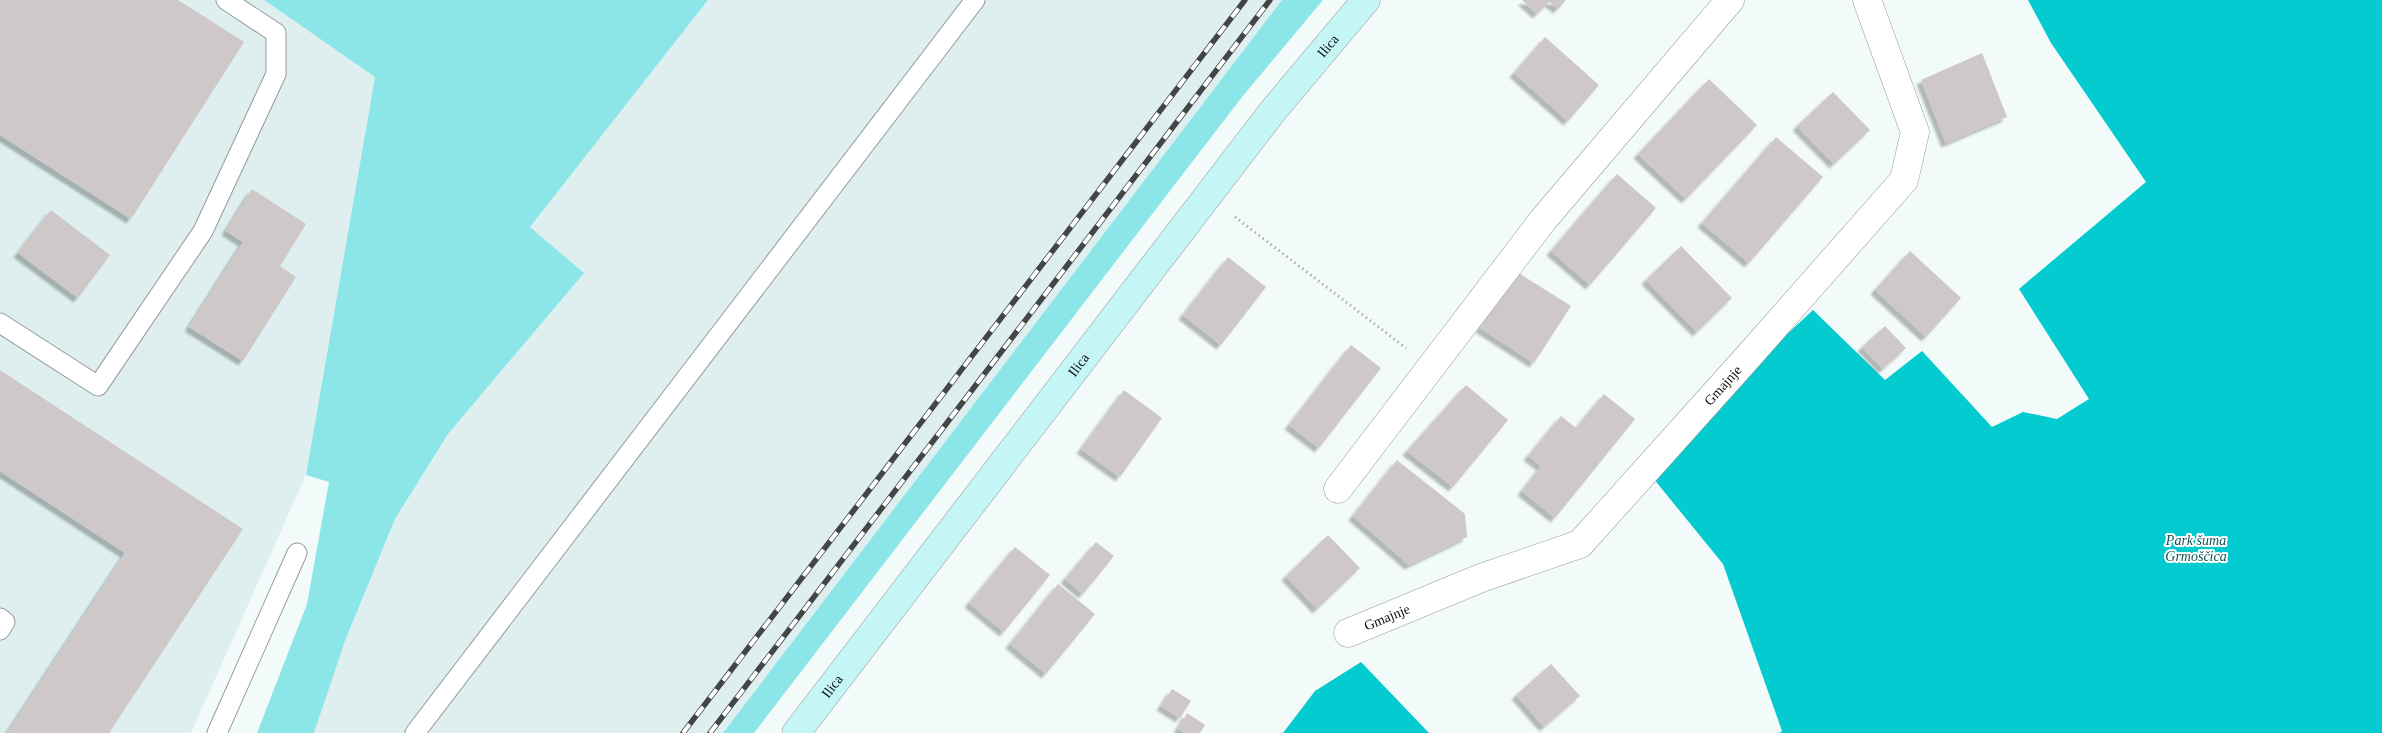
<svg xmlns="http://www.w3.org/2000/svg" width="2382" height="733" font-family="Georgia,serif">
	<defs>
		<filter id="shadow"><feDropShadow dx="-4.5" dy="4.5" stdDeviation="1" flood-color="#0004"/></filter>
	</defs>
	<rect width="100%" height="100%" fill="#f3fafa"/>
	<g fill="#dfefef">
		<path d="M0 0H264L375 77 306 475 191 733H0Z"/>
		<path d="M708 0H1282L723 733H314L345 641 395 519 448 434 584 273 530 227Z"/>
	</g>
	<g fill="#8ce6e8">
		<path d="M264 0H708L530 227 584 273 448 434 395 519 345 641 314 733H257L307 604 329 482 306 475 375 77Z"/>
		<path d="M1282 0H1323L1242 97 754 733H723Z"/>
	</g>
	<g fill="#03cbcf">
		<path d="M2028 0H2382V733H1779L1782 731 1723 564 1653 478 1758 361 1813 310 1885 380 1922 351 1992 427 2023 412 2057 419 2089 399 2019 289 2146 182 2051 43Z"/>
		<path d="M1361 662 1429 733H1283L1315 691Z"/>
	</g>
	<g fill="#cec8c8" filter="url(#shadow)">
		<path d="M0 0H178L244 42 131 219 0 135Z"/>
		<path d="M1522 0H1566L1558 9 1549 2 1537 14Z"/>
		<path d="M1545 37 1599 85 1568 121 1514 73Z"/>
		<path d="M1982 53 2007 117 1946 143 1921 80Z"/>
		<path d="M1709 79 1757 125 1686 199 1638 154Z"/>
		<path d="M1833 92 1870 130 1834 164 1797 126Z"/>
		<path d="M1776 137 1823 177 1749 263 1702 223Z"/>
		<path d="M1617 174 1656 208 1590 285 1551 251Z"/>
		<path d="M252 189 306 224 280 266 296 277 243 361 189 327 243 242 226 231Z"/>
		<path d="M51 210 110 255 78 298 18 253Z"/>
		<path d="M1681 246 1732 298 1697 332 1646 280Z"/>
		<path d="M1910 251 1961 298 1926 337 1875 290Z"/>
		<path d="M1228 257 1266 287 1221 345 1183 315Z"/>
		<path d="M1517 272 1571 306 1534 363 1480 328Z"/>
		<path d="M1885 326 1906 348 1883 369 1862 347Z"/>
		<path d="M1351 345 1381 368 1319 448 1289 425Z"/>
		<path d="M0 370 243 529 109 733H7L125 553 0 471Z"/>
		<path d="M1466 385 1508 420 1453 487 1407 451Z"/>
		<path d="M1124 390 1162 418 1120 477 1081 449Z"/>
		<path d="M1604 394 1635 419 1555 518 1522 491 1541 466 1528 456 1561 416 1576 428Z"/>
		<path d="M1397 460 1465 514 1467 537 1409 565 1353 516Z"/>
		<path d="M1328 535 1360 568 1317 609 1286 576Z"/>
		<path d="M1096 542 1114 556 1083 594 1065 579Z"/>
		<path d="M1015 547 1050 575 1004 632 969 603Z"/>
		<path d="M1058 584 1095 614 1046 674 1010 644Z"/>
		<path d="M1551 664 1580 696 1544 727 1516 695Z"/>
		<path d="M1172 689 1191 701 1180 718 1161 706Z"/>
		<path d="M1187 713 1205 725 1200 733H1185L1178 729Z"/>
	</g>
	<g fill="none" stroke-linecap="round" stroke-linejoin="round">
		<g stroke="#959b9b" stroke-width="21">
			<g id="service">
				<path d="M0 323 98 386 203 231 276 74V33L226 0"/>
				<path d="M0 618 5 622 0 630"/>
				<path d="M217 733 297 553"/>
				<path d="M415 733 975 0"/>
			</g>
		</g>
		<g stroke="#959b9b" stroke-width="29">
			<g id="minor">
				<path d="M1338 489 1543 220 1730 0"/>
				<path id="s1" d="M1348 633 1481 578 1580 544 1747 358 1904 180 1915 132 1867 0"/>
			</g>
		</g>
		<g stroke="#959b9b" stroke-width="29">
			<g id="secondary">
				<path id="s2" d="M796 733 1272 112 1366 0"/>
			</g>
		</g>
		<path stroke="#8d9292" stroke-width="3" stroke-dasharray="1 4" stroke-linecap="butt" d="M1235 217 1406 348"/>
		<use href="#service" stroke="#fff" stroke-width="19"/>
		<use href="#minor" stroke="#fff" stroke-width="28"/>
		<use href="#secondary" stroke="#c6f5f6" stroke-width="28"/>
		<g stroke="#434646" stroke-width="5.5">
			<g id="rail">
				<path d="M683 733 1245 0"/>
				<path d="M710 733 1270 0"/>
			</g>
		</g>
		<use href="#rail" stroke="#fff" stroke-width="4" stroke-dasharray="11" stroke-linecap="butt"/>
	</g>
	<g text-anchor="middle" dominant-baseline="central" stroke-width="4" stroke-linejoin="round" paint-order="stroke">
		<g font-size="14" fill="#0e1010" stroke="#fff">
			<text stroke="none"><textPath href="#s2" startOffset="869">Ilica</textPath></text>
			<text stroke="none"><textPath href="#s2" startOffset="464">Ilica</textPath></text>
			<text stroke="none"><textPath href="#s1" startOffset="462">Gmajnje</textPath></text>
			<text stroke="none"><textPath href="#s1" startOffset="42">Gmajnje</textPath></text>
			<text stroke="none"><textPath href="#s2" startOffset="59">Ilica</textPath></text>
		</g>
		<g font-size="14" font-style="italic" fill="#105456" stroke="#fff">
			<text x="2196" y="540">Park šuma<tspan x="2196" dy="16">Grmoščica</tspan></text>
		</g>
	</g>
</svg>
